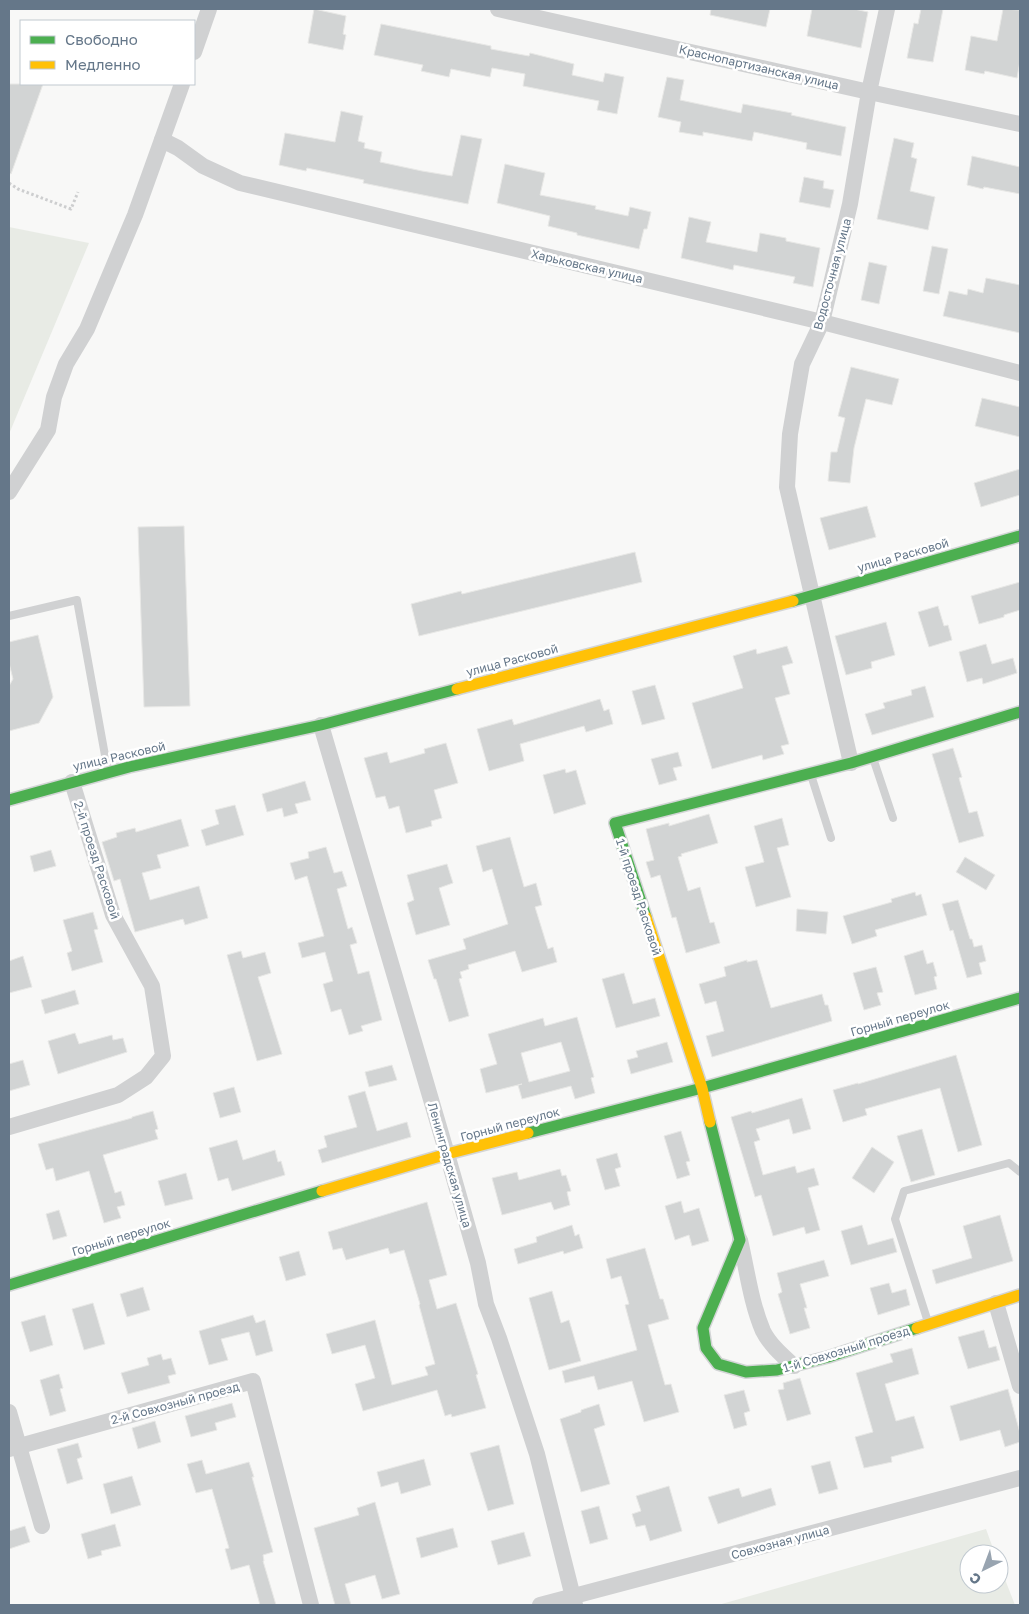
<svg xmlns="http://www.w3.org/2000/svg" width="1029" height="1614" font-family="'Golos Text',sans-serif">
	<rect width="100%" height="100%" fill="#f8f8f7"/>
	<g fill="#e8ebe5">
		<path d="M9 227 89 243 9 434Z"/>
		<path d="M986 1529 995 1554H969V1584H999V1564L1015 1605H718Z"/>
	</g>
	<g fill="#d2d4d4" stroke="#e8e8e6" fill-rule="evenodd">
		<path d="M314 9 346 16 343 34 346 35 343 50 308 43Z"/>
		<path d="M711 9H770L766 27 710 15Z"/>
		<path d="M812 9H854L868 12 861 48 807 36Z"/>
		<path d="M921 9H943L933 62 907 58 914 23 918 24Z"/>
		<path d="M1003 9 1020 10V61L1017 78 985 71 984 74 965 70 971 36 997 41Z"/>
		<path d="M381 24 491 46V49L529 56 530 53 574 64 572 75 603 82 605 73 624 77 617 114 597 110 599 101 523 86 525 74 492 68 490 77 451 69 449 77 421 71 423 65 374 55Z"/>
		<path d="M667 77 684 80 680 100 741 113 743 104 792 113 791 115 846 127 841 156 806 149 807 143 754 132 752 141 703 132V136L679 132 681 122 658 117Z"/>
		<path d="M9 84H43L11 174 9 173Z"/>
		<path d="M341 111 363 116 358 141 365 143 364 148 382 152 380 162 422 171 452 176 461 135 482 139 468 204 363 183 364 180 307 168 306 171 279 165 285 133 335 142Z"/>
		<path d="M894 138 914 143 911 157 917 159 910 191 935 197 928 230 877 219Z"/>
		<path d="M972 156 1020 167V194L984 187 983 189 967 185Z"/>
		<path d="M505 164 545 173 540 195 596 206 595 209 628 216 630 207 651 212 647 229H644L639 249 577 235V233L548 226 550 216 497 203Z"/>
		<path d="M804 177 824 181 823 188 834 190 830 208 799 202Z"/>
		<path d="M689 217 711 222 706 242 757 252 760 233 786 238V241L820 248 813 287 793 283 795 277 734 265 733 270 681 258Z"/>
		<path d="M932 246 948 249 939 294 923 291Z"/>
		<path d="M869 262 887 266 879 304 861 300Z"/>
		<path d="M986 278 1020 285V333L943 316 949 291 967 295 968 289 983 293Z"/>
		<path d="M851 367 899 379 892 405 866 399 854 448 850 483 828 481 831 452H837L845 418 838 416Z"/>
		<path d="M982 398 1020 407V437L975 426Z"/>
		<path d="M1020 469V495L981 507 974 483Z"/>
		<path d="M867 506 876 537 829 550 820 518Z"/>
		<path d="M184 526 190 706 144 707 138 527Z"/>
		<path d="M635 552 642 582 419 636 411 604 461 591 462 594Z"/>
		<path d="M1020 582V610L1004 615V617L979 624 971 596Z"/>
		<path d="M938 606 944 626 948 625 952 640 929 647 918 612Z"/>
		<path d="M886 622 895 655 871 662 872 668 846 675 835 636Z"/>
		<path d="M38 635 53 697 39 723 9 731V686L13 679 9 663V642Z"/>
		<path d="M986 644 992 664 1013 658 1017 673 983 684 982 678 967 682 959 652Z"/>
		<path d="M787 646 793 663 782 666 790 694 775 698 789 744 781 746 784 754 763 760 762 755 712 769 692 703 743 688 733 656 756 649 757 654Z"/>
		<path d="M655 685 665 719 642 725 632 691Z"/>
		<path d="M925 686 934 717 872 735 865 714 885 708 883 703 912 695 911 690Z"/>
		<path d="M600 699 604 711 609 709 613 724 586 732 584 726 520 744 524 761 489 771 477 729 512 719 514 725Z"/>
		<path d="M446 743 458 783 434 790 442 818 431 821 432 826 406 833 399 806 389 809 385 796 376 798 364 758 387 752 390 763 425 753 424 749Z"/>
		<path d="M953 748 962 777 959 778 969 813 977 811 984 836 959 843 932 754Z"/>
		<path d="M678 752 682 766 673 768 677 780 659 785 651 759Z"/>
		<path d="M565 769 566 773 576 770 586 804 554 814 543 775Z"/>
		<path d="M305 781 311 800 295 804 298 813 284 817 282 808 267 812 262 794Z"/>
		<path d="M235 805 244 835 206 846 201 830 219 824 215 810Z"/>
		<path d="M709 814 718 843 681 854 682 856 678 857 688 891 700 887 710 923 714 922 720 943 686 953 676 917 672 918 660 875 651 878 646 862 654 860 646 829 669 823V826Z"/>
		<path d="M782 818 789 845 777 848 791 897 756 907 745 867 764 862 754 826Z"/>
		<path d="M181 819 189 846 157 855 161 868 142 873 150 900 199 886 208 918 185 925 183 919 135 932 120 879 114 881 102 842 117 837 116 833 135 828 136 832Z"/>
		<path d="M510 837 524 887 536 883 542 905 535 907 548 949 553 947 557 962 522 972 515 951 468 965 469 969 460 972 462 978 459 979 469 1016 449 1022 436 979H434L428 960 466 949 463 939 508 924 492 869 483 872 476 846Z"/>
		<path d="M326 847 334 873 342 871 347 886 337 889 348 929 352 927 357 943 350 945 358 974 369 971 382 1020 361 1026 363 1031 349 1035 341 1009 331 1012 323 984 333 981 325 952 302 958 298 943 324 936 307 876 295 880 290 863 309 858 308 852Z"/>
		<path d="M51 850 56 866 34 872 30 856Z"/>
		<path d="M965 857 995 875 986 890 956 872Z"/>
		<path d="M447 864 453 883 439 888 450 925 416 935 407 903 414 900 407 875Z"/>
		<path d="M915 892 916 896 921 894 927 915 875 930 877 936 852 944 843 916 892 902 891 899Z"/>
		<path d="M958 900 970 939H972L974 947 982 945 986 961 979 963 982 974 967 978 953 930 950 931 942 904Z"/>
		<path d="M797 909 828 912 826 934 796 931Z"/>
		<path d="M93 912 98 929 94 930 103 962 72 971 67 953 72 951 63 920Z"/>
		<path d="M923 950 927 964 933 962 937 976 934 977 937 989 915 995 904 956Z"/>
		<path d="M241 951 243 958 265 952 271 973 258 977 282 1054 257 1061 227 955Z"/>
		<path d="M23 956 32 987 9 993V961Z"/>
		<path d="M747 960V962L757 960 771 1008 822 994 825 1005H828L832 1021 712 1057 706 1036 724 1031 716 1001 705 1004 699 984 726 976 724 967Z"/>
		<path d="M876 967 883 992 877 993 881 1005 864 1010 853 973Z"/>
		<path d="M624 973 633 1004 655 998 660 1016 616 1028 602 979Z"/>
		<path d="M75 990 79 1004 45 1014 41 1000Z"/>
		<path d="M577 1017 594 1077 591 1078 595 1093 575 1099 571 1086 522 1099 518 1085 522 1084 486 1093 480 1069 497 1064 488 1034 543 1018 545 1026ZM561 1042 570 1071 529 1082 521 1053Z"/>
		<path d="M75 1033 79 1044 112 1035 113 1040 123 1038 127 1052 58 1074 48 1041Z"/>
		<path d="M667 1042 673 1062 631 1074 627 1060 638 1057 636 1051Z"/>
		<path d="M956 1055 982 1145 958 1152 940 1088 865 1109 867 1115 843 1122 833 1090 858 1083V1084Z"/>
		<path d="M23 1060 30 1085 9 1091V1064Z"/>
		<path d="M392 1065 397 1080 369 1087 365 1072Z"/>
		<path d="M234 1087 241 1112 220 1118 213 1093Z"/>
		<path d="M365 1091 377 1131 407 1122 411 1137 322 1163 318 1150 327 1147 324 1136 357 1127 348 1096Z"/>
		<path d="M802 1098 811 1129 793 1134 789 1119 756 1129 760 1140 754 1142 763 1175 795 1166 797 1173 814 1168 819 1185 808 1188 820 1230 806 1234 804 1227 773 1236 761 1195 755 1197 731 1117 751 1111 752 1113Z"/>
		<path d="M153 1111 158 1129 155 1130 158 1139 103 1155 115 1193 121 1191 125 1205 117 1207 121 1218 104 1223 89 1171 56 1181 53 1168 46 1170 38 1144 132 1118V1117Z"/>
		<path d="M922 1129 935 1175 911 1182 897 1136Z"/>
		<path d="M681 1131 690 1161 686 1162 690 1175 677 1179 664 1136Z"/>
		<path d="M237 1140 243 1160 275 1150 278 1162 281 1161 285 1175 232 1191 228 1178 218 1181 209 1148Z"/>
		<path d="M872 1147 894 1162 874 1193 852 1178Z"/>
		<path d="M617 1153 621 1167 615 1169 620 1186 605 1190 596 1159Z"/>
		<path d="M560 1169 562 1176 566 1175 571 1191 567 1192 570 1205 554 1210 551 1202 502 1215 492 1178 517 1172 519 1180Z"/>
		<path d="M186 1173 193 1199 165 1206 158 1181Z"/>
		<path d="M681 1201 684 1213 699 1208 709 1241 692 1246 689 1235 675 1240 665 1206Z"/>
		<path d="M427 1202 447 1275 429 1280 437 1309 456 1303 478 1374 476 1375 486 1408 452 1417 451 1414 445 1416 437 1390 363 1411 355 1384 375 1378 365 1345 332 1354 326 1334 375 1320 392 1385 428 1375 425 1367 435 1364 419 1305 420 1304 404 1250 390 1254 388 1248 346 1260 342 1248 333 1250 328 1232Z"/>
		<path d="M59 1210 67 1236 53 1240 46 1214Z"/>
		<path d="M1000 1215 1013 1261 936 1284 932 1270 972 1258 963 1226Z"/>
		<path d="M572 1225 575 1236 579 1234 583 1248 564 1254 563 1251 518 1264 514 1249 537 1242 536 1237Z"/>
		<path d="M862 1225 868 1245 893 1238 897 1252 851 1265 841 1231Z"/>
		<path d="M645 1248 660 1299H663L669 1319 648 1325 665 1385 671 1384 679 1412 644 1422 632 1381 598 1390 594 1376 565 1383 562 1371 637 1350 625 1305 629 1304 621 1276 611 1279 606 1259Z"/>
		<path d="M299 1251 306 1275 286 1281 279 1257Z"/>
		<path d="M824 1260 829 1276 800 1284 807 1308H804L810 1328 790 1334 778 1294 782 1292 777 1273Z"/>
		<path d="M889 1283 892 1293 906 1289 910 1305 878 1315 870 1288Z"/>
		<path d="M143 1287 150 1310 127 1317 120 1294Z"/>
		<path d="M552 1291 561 1323 569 1320 581 1361 549 1370 529 1298Z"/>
		<path d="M93 1303 105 1344 84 1350 72 1309Z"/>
		<path d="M45 1315 53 1345 30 1352 21 1322Z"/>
		<path d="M253 1315 256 1323 265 1320 273 1351 256 1356 249 1332 221 1339 228 1360 209 1365 199 1331Z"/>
		<path d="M984 1330 989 1348 996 1346 1000 1360 968 1369 958 1337Z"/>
		<path d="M912 1348 919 1374 885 1384 896 1421 914 1416 924 1448 891 1457 892 1462 864 1468 855 1437 873 1432 856 1373 893 1362 890 1354Z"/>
		<path d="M161 1354 163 1360 171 1358 176 1374 168 1376 170 1383 128 1394 121 1373 149 1365 147 1358Z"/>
		<path d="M59 1374 63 1388 60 1389 66 1411 50 1416 40 1380Z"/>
		<path d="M800 1378 811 1414 787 1421 778 1390 784 1389 783 1383Z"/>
		<path d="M1008 1389 1020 1433V1442L1005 1447 1000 1430 960 1441 950 1406Z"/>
		<path d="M744 1390 750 1411 744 1413 747 1425 734 1429 724 1395Z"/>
		<path d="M232 1403 236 1417 215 1423 217 1430 191 1437 185 1416Z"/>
		<path d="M599 1404 605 1425 594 1429 610 1484 581 1492 560 1419 581 1412V1410Z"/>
		<path d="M155 1421 161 1442 138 1449 132 1428Z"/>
		<path d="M78 1443 82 1457 77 1459 83 1479 67 1484 57 1449Z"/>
		<path d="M499 1445 514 1504 488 1511 470 1453Z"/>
		<path d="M424 1459 431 1485 401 1494 398 1482 381 1487 377 1472Z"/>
		<path d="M202 1460 206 1474 249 1462 254 1477H252L273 1552 263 1555 264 1561H263L276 1605H260L249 1565 231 1570 225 1549 229 1548 212 1489 196 1493 187 1464Z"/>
		<path d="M830 1461 838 1489 819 1494 811 1466Z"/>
		<path d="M132 1476 141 1505 111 1514 103 1484Z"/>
		<path d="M669 1486 682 1531 650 1541 645 1525 636 1527 632 1514 641 1511 636 1496Z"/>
		<path d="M739 1488 742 1497 771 1488 776 1505 718 1524 708 1497Z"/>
		<path d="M375 1502 400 1594 382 1599 375 1575 345 1584 351 1605H335L314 1528 359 1515 357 1508Z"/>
		<path d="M599 1506 608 1539 590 1544 581 1511Z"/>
		<path d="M115 1524 121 1546 101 1551 102 1555 88 1559 81 1534Z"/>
		<path d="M25 1526 30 1542 9 1549V1531Z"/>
		<path d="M453 1528 458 1547 421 1558 416 1538Z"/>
		<path d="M524 1532 531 1556 498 1565 491 1541Z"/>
	</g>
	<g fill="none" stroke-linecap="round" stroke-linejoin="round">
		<g stroke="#d3d5d6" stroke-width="14">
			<g id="fast">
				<path d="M793 601 1020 536"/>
				<path d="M9 800 129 767 321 725 457 689"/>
				<path d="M646 917 615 823 851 763 1020 712"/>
				<path d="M710 1122 740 1240 703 1328 706 1348 718 1364 746 1372 777 1370 828 1357 917 1328"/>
				<path d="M528 1133 702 1088 1020 998"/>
				<path d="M9 1285 322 1191"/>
			</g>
		</g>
		<g stroke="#d3d5d6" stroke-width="14">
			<g id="slow">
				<path d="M457 689 793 601"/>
				<path d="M646 917 702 1088 710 1122"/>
				<path d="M322 1191 447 1154 528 1133"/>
				<path d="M917 1328 1020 1295"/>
			</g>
		</g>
		<path stroke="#cdcecf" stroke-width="3" stroke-dasharray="2.5 2.5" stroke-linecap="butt" d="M9 183 18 189 71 209 78 192"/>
		<g stroke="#d0d1d2" stroke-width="8">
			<path d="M9 616 77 600 108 772"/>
			<path d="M873 758 893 818"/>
			<path d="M811 775 831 838"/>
			<path d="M928 1322 895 1219 904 1191 1009 1163 1020 1172"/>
		</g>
		<g stroke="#d0d1d2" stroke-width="16">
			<path d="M498 9 869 92 1020 124"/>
			<path d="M194 52 209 9"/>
			<path d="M162 140 178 148 203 166 240 183 822 322 1020 373"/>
			<path d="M9 492 48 430 54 397 66 364 87 329 135 215 182 84"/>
			<path d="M321 725 447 1154 478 1263 486 1304 499 1338 537 1454 575 1605"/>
			<path d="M851 763 787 487 790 434 802 364 822 322 850 204 869 92 887 9"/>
			<path d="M9 1127 118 1095 146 1077 163 1056 152 986 113 915 72 782"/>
			<path d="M740 1240C747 1270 751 1303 763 1331 770 1345 783 1356 794 1366"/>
			<path d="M996 1303 1020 1386"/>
			<path d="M9 1412 42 1526"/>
			<path d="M9 1449 253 1381 311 1605"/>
			<path d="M540 1605 1020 1478"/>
		</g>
		<use href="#fast" stroke="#4caf50" stroke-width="11"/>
		<use href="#slow" stroke="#ffc107" stroke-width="11"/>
	</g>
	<g text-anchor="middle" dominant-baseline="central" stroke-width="5" stroke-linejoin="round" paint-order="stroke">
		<g font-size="12" fill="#657789" stroke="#fff">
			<text transform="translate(759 67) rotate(13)">Краснопартизанская улица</text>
			<text transform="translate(587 266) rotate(13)">Харьковская улица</text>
			<text transform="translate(832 274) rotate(-75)">Водосточная улица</text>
			<text transform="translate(903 555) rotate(-16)">улица Расковой</text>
			<text transform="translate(512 660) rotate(-15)">улица Расковой</text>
			<text transform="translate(119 756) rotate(-13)">улица Расковой</text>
			<text transform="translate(97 860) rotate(72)">2-й проезд Расковой</text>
			<text transform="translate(639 897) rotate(72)">1-й проезд Расковой</text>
			<text transform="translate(900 1018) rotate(-16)">Горный переулок</text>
			<text transform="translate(510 1124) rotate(-15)">Горный переулок</text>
			<text transform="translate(450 1165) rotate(74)">Ленинградская улица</text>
			<text transform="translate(121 1237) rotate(-17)">Горный переулок</text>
			<text transform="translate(846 1349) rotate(-17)">1-й Совхозный проезд</text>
			<text transform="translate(175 1403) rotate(-15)">2-й Совхозный проезд</text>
			<text transform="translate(780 1542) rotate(-15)">Совхозная улица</text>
		</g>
	</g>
	<rect width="1029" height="1614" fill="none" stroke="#657789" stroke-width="20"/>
	<rect x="20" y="20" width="175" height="65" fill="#ffffff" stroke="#c1c9d0"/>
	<rect x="30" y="36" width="25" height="8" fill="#4caf50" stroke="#c1c9d0"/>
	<text x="65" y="45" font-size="15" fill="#657789">Свободно</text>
	<rect x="30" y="61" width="25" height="8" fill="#ffc107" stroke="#c1c9d0"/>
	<text x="65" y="70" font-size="15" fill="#657789">Медленно</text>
	<g transform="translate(984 1569) rotate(222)"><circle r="24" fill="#ffffff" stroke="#c1c9d0"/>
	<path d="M0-4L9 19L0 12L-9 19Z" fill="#98a4b0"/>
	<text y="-8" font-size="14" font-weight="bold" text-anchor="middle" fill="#657789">С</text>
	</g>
</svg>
